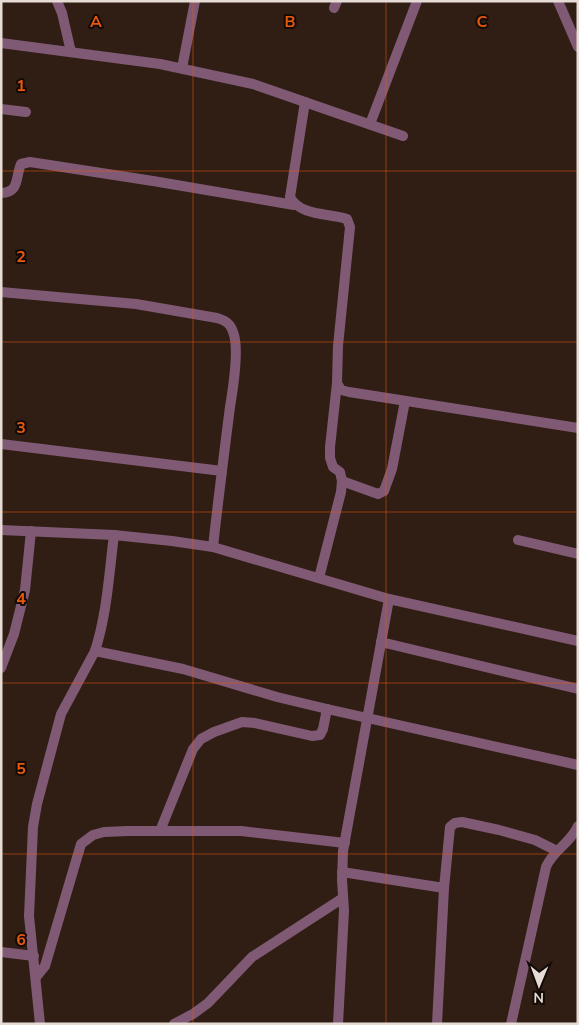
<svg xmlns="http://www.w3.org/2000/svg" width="579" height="1025" font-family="'Nunito Sans',sans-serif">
	<rect width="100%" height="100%" fill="#301e15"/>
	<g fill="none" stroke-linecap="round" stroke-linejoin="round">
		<g stroke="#805a74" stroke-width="10">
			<path d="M57 1 62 13 71 52"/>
			<path d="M558 1 578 47"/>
			<path d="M334 8 337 1"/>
			<path d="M1 43 160 64 253 84 403 136"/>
			<path d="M182 68 195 1"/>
			<path d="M305 102 290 197C300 216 328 213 347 219L350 227 338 346 337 383 341 390 349 392 578 428"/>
			<path d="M1 109 26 112"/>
			<path d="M370 124 417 1"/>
			<path d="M1 193C20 192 15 178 21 164L30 162 153 181 294 205"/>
			<path d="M1 292 136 304 217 318C227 321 231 324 234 335 239 352 233 389 230 407 224 454 218 501 213 547"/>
			<path d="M1 444 222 471"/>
			<path d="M342 481 378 494 384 491 392 469 405 401"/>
			<path d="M1 530 114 535 172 541 213 547 389 599 578 641"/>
			<path d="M518 540 578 554"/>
			<path d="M319 578 341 492 342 481 340 472 333 467 330 458V447L337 383"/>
			<path d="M381 642 578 689"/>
			<path d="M95 651 183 669 277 697 327 709 578 765"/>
			<path d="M1 668 14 634 25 590 31 531"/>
			<path d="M160 831 193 749 201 739 214 732 242 722 255 723 312 736 320 735 323 729 327 709"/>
			<path d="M342 872 444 888"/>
			<path d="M1 952 34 956"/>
			<path d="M36 977 45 966 81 844 93 835 104 832 128 831H241L345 843"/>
			<path d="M40 1024 29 916 33 827 37 804 61 714 95 651C107 614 109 574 114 535"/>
			<path d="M174 1024 193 1014 208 1003 252 957 343 898"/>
			<path d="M338 1024 344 910 342 880 343 851 389 599"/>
			<path d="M437 1024 444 888 450 827 455 823 462 822 499 830 535 840 557 851"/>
			<path d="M511 1024 546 867C553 850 571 843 578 826"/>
		</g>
	</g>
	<path fill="none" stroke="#e8590c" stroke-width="1" stroke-opacity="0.55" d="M193 1V1024M386 1V1024M1 171H578M1 342H578M1 512H578M1 683H578M1 854H578"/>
	<g font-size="16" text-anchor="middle" font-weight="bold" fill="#e8590c" stroke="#120a07" stroke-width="4" stroke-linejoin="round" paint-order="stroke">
		<text x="96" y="27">A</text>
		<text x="290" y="27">B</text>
		<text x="482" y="27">C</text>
		<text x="21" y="91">1</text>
		<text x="21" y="262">2</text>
		<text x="21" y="433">3</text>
		<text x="21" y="604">4</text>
		<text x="21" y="774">5</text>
		<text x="21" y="945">6</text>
	</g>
	<rect width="579" height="1025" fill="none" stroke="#e7dbd5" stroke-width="5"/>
	<g transform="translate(539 985) rotate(181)" stroke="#120a07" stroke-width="4" paint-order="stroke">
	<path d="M0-4L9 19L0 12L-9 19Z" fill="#e7dbd5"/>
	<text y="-8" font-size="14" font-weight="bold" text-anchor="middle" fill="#e7dbd5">N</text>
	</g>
</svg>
